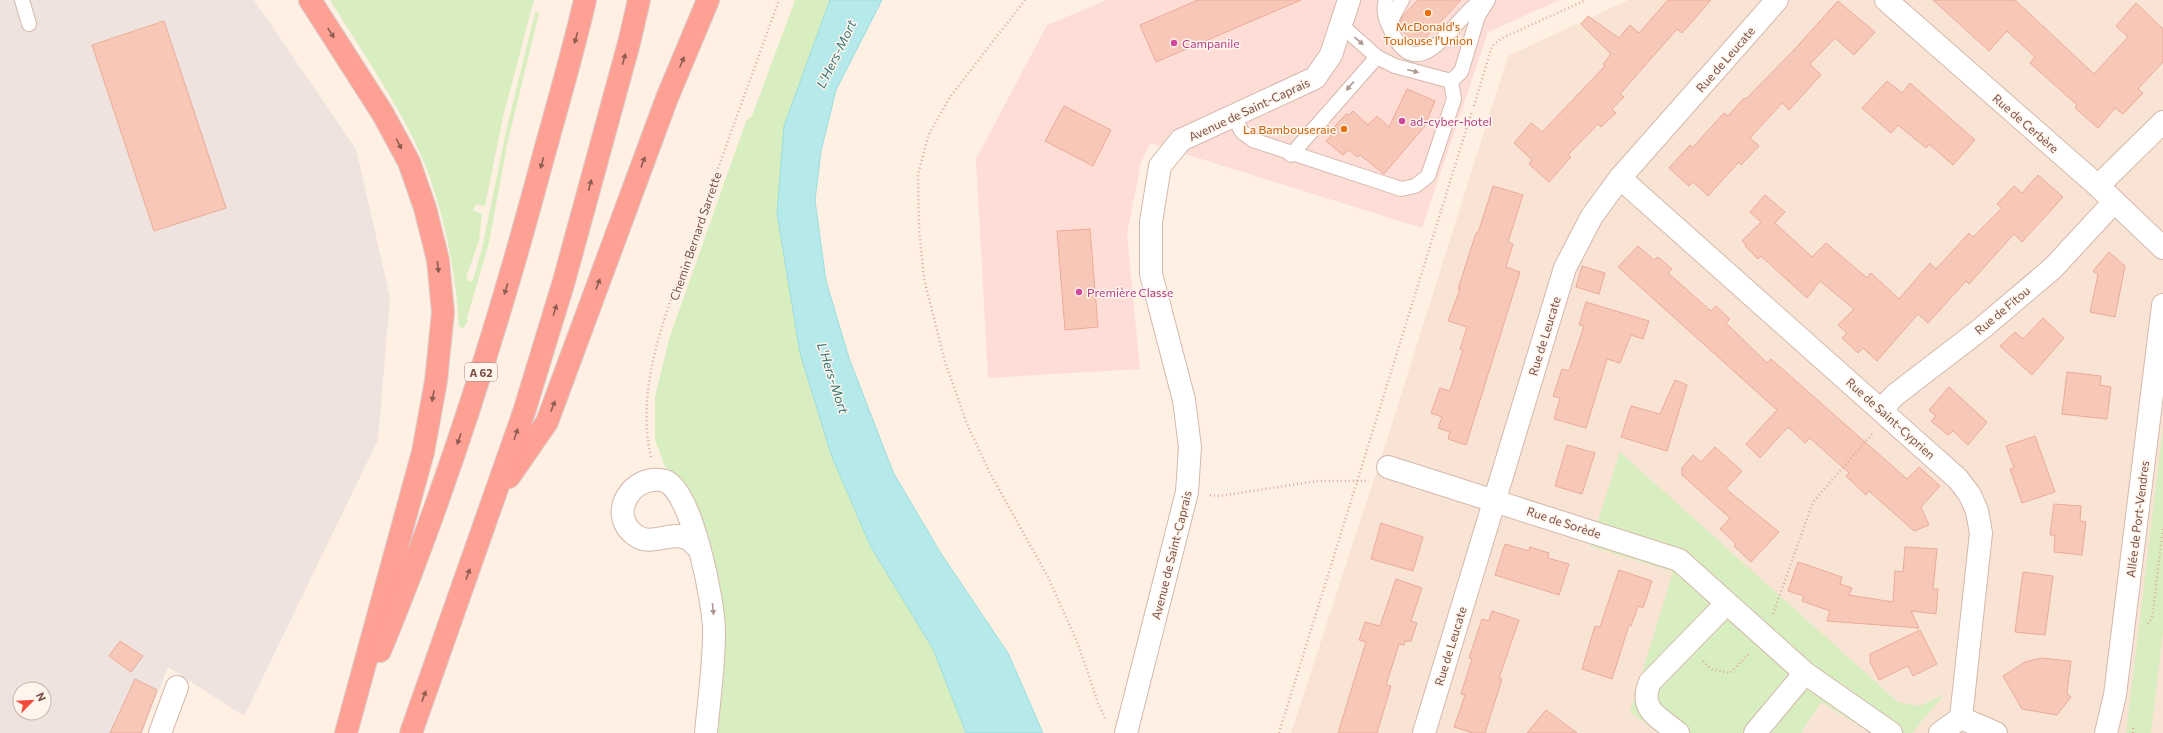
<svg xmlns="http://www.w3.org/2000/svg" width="2163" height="733" font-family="Commissioner,sans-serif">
	<rect width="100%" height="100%" fill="#fff0e4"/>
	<path fill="#f9e3d4" d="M1628 0H2163V733H1291L1389 433 1508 56Z"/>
	<path fill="#ffddd7" d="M1107 0H1560L1488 32 1422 228 1150 143 1141 163 1127 234 1140 369 988 378 976 159 1047 25Z"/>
	<path fill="#eee3de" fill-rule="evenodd" d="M0 0H254L356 149 390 297 378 440 244 716 168 667 142 733H0ZM20 689H44V713H20Z"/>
	<g fill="#d9eec0">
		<path d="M330 0H534L503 117 485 206 476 204 473 210 482 214 479 241 466 278 470 282 473 280 482 248 507 127 535 12 539 13 507 145 489 243 467 318 468 320 464 328 459 327C456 275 446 224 429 175 408 117 363 54 330 0Z"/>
		<path d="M795 0H830L784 126 777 213 800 353 832 457 871 547 933 649 966 733H718L722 673 719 584 712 549 695 505 682 481 665 467 655 440V397L669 339 746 121 752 116Z"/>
		<path d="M2163 427V632L2151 733H2126Z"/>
		<path d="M1620 452 1898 702 1920 706 1945 694 1912 733H1870L1821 702 1801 733H1658L1630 712 1673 572 1590 546Z"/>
	</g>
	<path fill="#b6eaea" stroke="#9bdddd" d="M830 0H882L836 90 821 151 815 200 826 281 849 358 893 472 940 552 1008 653 1043 733H966L933 649 871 547 832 457 800 353 777 213 784 126Z"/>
	<g fill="#f7c8b8" stroke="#ebab97">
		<path d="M1198 0H1301L1156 62 1140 25Z"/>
		<path d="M1418 0H1461L1419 45 1402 31 1398 25 1403 16Z"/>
		<path d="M1668 0H1711L1682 33 1677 29 1620 94 1624 97 1612 109 1616 113 1601 127 1598 124 1568 155 1571 157 1549 182 1529 164 1532 160 1514 143 1531 123 1542 132 1605 66 1603 64 1611 54 1581 24 1588 16 1619 38 1630 25 1639 33Z"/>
		<path d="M1933 0H2015L2094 74 2128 37 2116 26 2136 3 2163 29V62L2138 89 2143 93 2123 114 2115 108 2098 128 2075 108 2077 105 2030 63 2035 57 2007 31 1989 51Z"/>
		<path d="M1838 1 1875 32 1854 55 1835 38 1810 64 1821 75 1789 110 1782 103 1750 138 1759 146 1741 165 1739 162 1708 196 1693 182 1689 186 1669 168 1690 145 1692 148 1724 113 1728 116 1744 98 1746 99 1793 51Z"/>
		<path d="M164 21 226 208 154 231 92 45Z"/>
		<path d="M1887 81 1902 93 1910 83 1975 140 1953 165 1929 144 1926 148 1898 125 1891 133 1862 108Z"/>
		<path d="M1407 89 1435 101 1424 127 1384 174 1360 155 1357 157 1349 150 1343 155 1326 141 1331 136 1328 134 1346 114 1349 115 1353 111 1368 125 1377 116 1389 127Z"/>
		<path d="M1064 106 1111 130 1093 166 1045 141Z"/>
		<path d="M2038 175 2063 197 2022 242 2014 234 1969 284 1966 281 1928 323 1918 314 1877 361 1863 348 1858 353 1842 338 1847 333 1838 325 1854 309 1820 281 1807 298 1761 256 1758 259 1745 246 1746 244 1742 241 1761 222 1750 212 1765 195 1785 212 1775 223 1812 257 1826 243 1867 278 1871 273 1899 299 1930 263 1936 269 1969 233 1973 237 2002 208 1997 204 2014 186 2022 193Z"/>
		<path d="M1493 186 1523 195 1508 242 1513 244 1506 267 1520 272 1466 445 1448 439 1450 432 1438 428 1442 417 1431 413 1440 388 1450 391 1463 350 1460 349 1467 327 1448 321 1460 289H1458L1476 233H1478Z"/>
		<path d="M1090 229 1098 327 1065 330 1057 231Z"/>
		<path d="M1638 246 1654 260 1658 257 1672 269 1668 273 1711 311 1716 306 1730 319 1726 323 1767 363 1771 359 1907 479 1919 467 1940 486 1921 507 1929 525 1914 531 1869 491 1866 495 1846 476 1849 473 1810 438 1805 443 1788 427 1760 458 1746 444 1777 410 1618 267Z"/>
		<path d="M2109 252 2125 266 2115 317 2090 312 2098 275 2093 271Z"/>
		<path d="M1582 266 1605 273 1599 294 1576 287Z"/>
		<path d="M1586 302 1649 321 1643 339 1631 335 1620 363 1607 359 1586 428 1554 419 1560 398 1553 396 1562 369 1569 371 1584 326 1579 325Z"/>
		<path d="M2043 318 2064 338 2032 375 2000 346 2015 332 2023 339Z"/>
		<path d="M2067 372 2101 376 2100 385 2111 387 2107 419 2062 414Z"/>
		<path d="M1675 380 1687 385 1667 451 1621 437 1631 406 1660 414Z"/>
		<path d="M1949 387 1987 422 1968 445 1953 431 1948 435 1931 421 1936 416 1929 410Z"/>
		<path d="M2035 436 2055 492 2022 503 2010 469 2014 468 2006 446Z"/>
		<path d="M1567 445 1595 453 1582 494 1555 486Z"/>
		<path d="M1715 447 1742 471 1726 489 1779 532 1751 562 1734 546 1736 544 1720 529 1730 518 1682 475V468L1693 455 1701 462Z"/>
		<path d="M2054 504 2081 506 2080 521 2086 522 2082 555 2054 552 2055 535H2050Z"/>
		<path d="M1381 523 1423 537 1413 571 1371 559Z"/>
		<path d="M1505 544 1529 551 1530 547 1549 553 1548 558 1569 564 1559 595 1495 575Z"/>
		<path d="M1905 547 1937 549 1933 589H1938L1936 614 1911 611 1919 628 1827 621 1830 611 1802 601 1804 596 1788 591 1798 562 1842 577 1840 584 1852 588 1849 595 1893 602 1895 571 1903 572Z"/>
		<path d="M1619 570 1652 581 1643 608 1638 606 1631 626 1629 625 1612 679 1582 669 1595 626 1600 627Z"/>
		<path d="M2023 572 2053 576 2045 635 2015 632Z"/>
		<path d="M1396 579 1422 588 1411 621 1417 623 1411 641H1405L1404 645 1399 644 1386 685 1391 686 1377 733H1338L1366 642 1359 640 1365 622 1380 626Z"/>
		<path d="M1492 611 1519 620 1499 678 1502 679 1485 733H1473L1454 727 1465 695 1461 694 1472 659 1469 658 1482 619 1489 621Z"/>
		<path d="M1920 630 1937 664 1913 676 1908 666 1879 680 1870 662V654Z"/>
		<path d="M120 641 143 656 131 672 109 656Z"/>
		<path d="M2041 658 2071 661 2067 693 2071 697 2057 715 2022 709 2003 676 2025 662Z"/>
		<path d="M135 679 157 690 141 733H110Z"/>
		<path d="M1546 710 1577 733H1527Z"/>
	</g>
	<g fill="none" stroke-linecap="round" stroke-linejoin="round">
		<g stroke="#d4b8ab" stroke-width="16">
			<g id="service">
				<path d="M22 0 29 24"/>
				<path d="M1386 0C1383 10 1385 17 1389 26 1415 88 1446 32 1472 8 1476 4 1481 2 1486 0"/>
				<path d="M1389 24 1402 0"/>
				<path d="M1341 25 1377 57 1395 66 1451 81 1461 72 1478 16 1488 0"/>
				<path d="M1234 117 1242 132 1253 140 1401 189 1415 186 1428 176 1454 99 1451 81"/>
				<path d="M1291 155 1377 57"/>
			</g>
		</g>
		<g stroke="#d4b8ab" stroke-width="24">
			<g id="minor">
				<path d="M1886 0 2098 186 2163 248"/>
				<path d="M1620 178 1958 479 1970 495 1977 511 1981 533 1961 718 1940 733"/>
				<path d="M2098 186 2163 122"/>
				<path d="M1882 409 1895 395 1981 329 2053 268 2114 202"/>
				<path d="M1388 467 1679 560 1805 673 1891 733"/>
				<path d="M699 549C696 546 692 541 688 539 672 529 652 548 635 535 606 514 633 472 665 481 692 490 715 606 714 633 714 666 709 700 706 733"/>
				<path d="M1961 718 1996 733"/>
				<path d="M160 733 177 687"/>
				<path d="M1126 733 1187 492 1190 447 1184 400 1151 274V222L1160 166 1181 140 1315 78 1331 55 1349 0"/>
				<path d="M1424 733 1565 268 1592 216 1620 178 1777 0"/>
				<path d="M1678 733C1659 717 1638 710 1650 682L1726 604"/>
				<path d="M1755 733 1805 673"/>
				<path d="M2106 733 2115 695 2163 305"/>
			</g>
		</g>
		<g stroke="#dacecb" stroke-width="24">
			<g id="motorway">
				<path d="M310 0 383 114 409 162 425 208 438 260 443 312 436 381 423 452 346 733"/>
				<path d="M509 477 547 422 667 98 708 0"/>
				<path d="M380 651C445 494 496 333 540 169 555 113 572 57 585 0"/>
				<path d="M411 733 524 412 564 281 629 43 639 0"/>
			</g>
		</g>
		<g stroke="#dcab9b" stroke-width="2.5" stroke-dasharray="1 3" stroke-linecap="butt">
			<path d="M1025 0 950 97 929 134 918 174 919 229 924 279 945 362 967 424 990 473 1049 579 1078 644 1098 703 1105 718"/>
			<path d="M1474 106 1492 46 1502 38 1586 0"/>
			<path d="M651 457C633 379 673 298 698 226 724 150 752 75 779 0"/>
			<path d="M1210 495 1220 496 1317 481H1369"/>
			<path d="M1773 614 1813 502 1872 434"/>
			<path d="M2148 624 2152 618 2163 528"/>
			<path d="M1703 661 1711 669 1730 673 1750 653"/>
			<path d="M1279 733 1472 111"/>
			<path d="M2133 733V726"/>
		</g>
		<use href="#service" stroke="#fff" stroke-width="14"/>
		<use href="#minor" stroke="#fff" stroke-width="22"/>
		<use href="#motorway" stroke="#ffa094" stroke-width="22"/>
	</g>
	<defs><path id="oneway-solid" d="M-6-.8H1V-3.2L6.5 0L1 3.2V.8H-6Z"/></defs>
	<g fill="#8e5d52">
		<use href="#oneway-solid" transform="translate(331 33) rotate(57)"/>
		<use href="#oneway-solid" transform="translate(576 38) rotate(105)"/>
		<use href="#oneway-solid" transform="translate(624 59) rotate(-75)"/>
		<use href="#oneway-solid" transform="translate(682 62) rotate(-67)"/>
		<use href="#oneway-solid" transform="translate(399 144) rotate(62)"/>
		<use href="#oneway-solid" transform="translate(643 162) rotate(-70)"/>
		<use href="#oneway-solid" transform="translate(542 163) rotate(105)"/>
		<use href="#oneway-solid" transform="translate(590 185) rotate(-75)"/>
		<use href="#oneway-solid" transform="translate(438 267) rotate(84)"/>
		<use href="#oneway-solid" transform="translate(598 284) rotate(-70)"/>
		<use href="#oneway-solid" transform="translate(506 289) rotate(107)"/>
		<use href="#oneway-solid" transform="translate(555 310) rotate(-73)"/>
		<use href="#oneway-solid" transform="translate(433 396) rotate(100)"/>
		<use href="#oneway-solid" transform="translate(553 406) rotate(-70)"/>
		<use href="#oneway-solid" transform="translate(516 434) rotate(-71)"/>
		<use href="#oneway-solid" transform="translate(459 439) rotate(109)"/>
		<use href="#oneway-solid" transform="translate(468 574) rotate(-70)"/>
		<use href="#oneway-solid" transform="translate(424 696) rotate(-70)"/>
	</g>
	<g fill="#af9790">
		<use href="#oneway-solid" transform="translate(1359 41) rotate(41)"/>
		<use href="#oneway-solid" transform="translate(1413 71) rotate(15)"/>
		<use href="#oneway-solid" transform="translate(1350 86) rotate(130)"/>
		<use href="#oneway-solid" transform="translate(713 609) rotate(84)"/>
	</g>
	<g fill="#e8710a" stroke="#fff5ec" stroke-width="1.5">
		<circle cx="1428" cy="13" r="4"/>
		<circle cx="1344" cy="129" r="4"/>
	</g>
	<g fill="#d1479c" stroke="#fff5ec" stroke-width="1.5">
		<circle cx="1174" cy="43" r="4"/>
		<circle cx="1402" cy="121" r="4"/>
		<circle cx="1079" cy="292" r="4"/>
	</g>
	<g text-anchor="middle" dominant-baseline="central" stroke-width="3" stroke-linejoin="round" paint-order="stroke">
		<rect fill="#fff5ec" stroke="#a28278" stroke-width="1" x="465" y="363" width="32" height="18" rx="3"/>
		<g font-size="11" font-weight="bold" fill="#7a5146">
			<text x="481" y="372">A 62</text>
		</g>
		<g font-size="12" fill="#c56008" stroke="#fff5ec">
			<text x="1428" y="26">McDonald's<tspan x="1428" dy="14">Toulouse l'Union</tspan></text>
			<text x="1336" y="129" text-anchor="end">La Bambouseraie</text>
		</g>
		<g font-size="12" fill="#b23c85" stroke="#fff5ec" text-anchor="start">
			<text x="1182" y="43">Campanile</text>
			<text x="1410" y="121">ad-cyber-hotel</text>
			<text x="1087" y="292">Première Classe</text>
		</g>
		<g font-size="12" fill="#7a5146" stroke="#fff5ec">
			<text transform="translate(1725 59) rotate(-49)">Rue de Leucate</text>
			<text transform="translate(1249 109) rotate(-25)">Avenue de Saint-Caprais</text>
			<text transform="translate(2026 123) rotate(41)">Rue de Cerbère</text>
			<text transform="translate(695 236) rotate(-71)">Chemin Bernard Sarrette</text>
			<text transform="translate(2002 310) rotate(-40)">Rue de Fitou</text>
			<text transform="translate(1544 336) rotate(-73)">Rue de Leucate</text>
			<text transform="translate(1891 418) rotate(42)">Rue de Saint-Cyprien</text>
			<text transform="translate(2137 519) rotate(-83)">Allée de Port-Vendres</text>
			<text transform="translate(1564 522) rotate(18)">Rue de Sorède</text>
			<text transform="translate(1171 555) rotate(-76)">Avenue de Saint-Caprais</text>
			<text transform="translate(1450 646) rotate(-73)">Rue de Leucate</text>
		</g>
		<g font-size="13" font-style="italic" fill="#357879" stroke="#fff5ec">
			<text transform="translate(836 54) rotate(-64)">L'Hers-Mort</text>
			<text transform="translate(833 378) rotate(72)">L'Hers-Mort</text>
		</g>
	</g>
	<g transform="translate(32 701) rotate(66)"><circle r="19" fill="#fff5ec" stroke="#cab3aa"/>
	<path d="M0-3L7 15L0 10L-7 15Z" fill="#f54a3c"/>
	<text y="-6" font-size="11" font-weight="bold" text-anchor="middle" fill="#7a5146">N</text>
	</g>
</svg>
